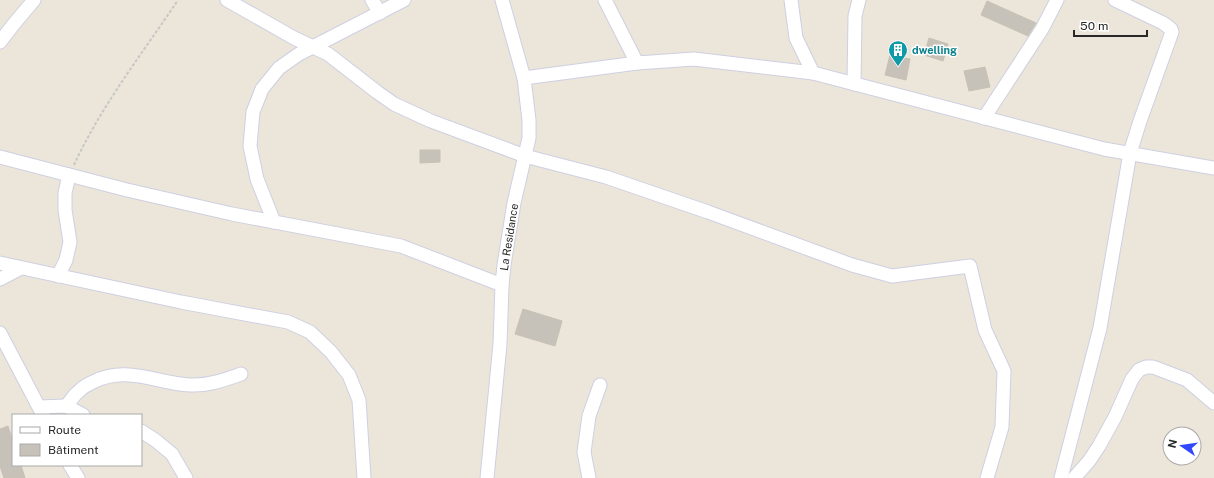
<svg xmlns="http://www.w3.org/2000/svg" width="1214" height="478" font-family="'Public Sans',sans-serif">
	<rect width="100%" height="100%" fill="#ece5d9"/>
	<g fill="#c7c2b9" stroke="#c7c1b3">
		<path d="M987 1 1036 23 1028 36 981 15Z"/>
		<path d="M929 38 948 44 943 61 924 55Z"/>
		<path d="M890 55 910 59 906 80 885 75Z"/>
		<path d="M985 67 990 87 969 91 964 71Z"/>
		<path d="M420 150H440V162L420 163Z"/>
		<path d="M523 309 562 321 555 346 515 334Z"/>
		<path d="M8 426 13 442V465H21L25 478H4L0 466V429Z"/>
	</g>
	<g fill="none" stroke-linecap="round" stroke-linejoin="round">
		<g stroke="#ced0e2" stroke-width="15">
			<g id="minor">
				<path d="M227 0 294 38 328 54 377 92 394 104 431 121 525 156 606 177 708 212 852 265 892 276 970 266 985 330 1004 371 1002 427 987 478"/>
				<path d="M372 0 380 13"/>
				<path d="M605 0 637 63"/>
				<path d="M791 0 796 38 813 73"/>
				<path d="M0 42 13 25 34 0"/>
				<path d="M524 78 637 63 694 59 813 73 1104 149 1214 168"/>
				<path d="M854 84 855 16 859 0"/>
				<path d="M984 118 1042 29 1057 0"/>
				<path d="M0 157 127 190 232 214 401 246 502 285"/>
				<path d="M274 222 257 179 250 146 253 112 262 89 279 68 299 54 404 0"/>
				<path d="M0 263 181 302 288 322 310 332 331 352 349 375 359 400 364 478"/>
				<path d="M58 276 66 260 70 242 65 210V193L69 175"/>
				<path d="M0 279 21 268"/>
				<path d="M0 333 43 415"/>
				<path d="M66 406C70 402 73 396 78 392 82 388 88 384 93 382 126 365 156 383 190 385 208 386 224 380 241 374"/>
				<path d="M39 407 66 406 83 415"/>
				<path d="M141 431 155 440 172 454 186 478"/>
				<path d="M70 465 78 478"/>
				<path d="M487 478 500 344 502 285 504 265 514 203 529 138V120L524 78 502 0"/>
				<path d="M589 478 584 452 589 416 600 385"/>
				<path d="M1061 478 1100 328 1130 153 1140 121 1172 32 1171 29 1163 23 1115 0"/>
				<path d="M1074 478 1089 461 1099 446 1115 417 1132 379 1139 370 1146 367H1153L1187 380 1214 403"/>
			</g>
		</g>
		<path stroke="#c7c7c7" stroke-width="2" stroke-dasharray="3 2" stroke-linecap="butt" d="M74 165C101 106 142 54 178 0"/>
		<use href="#minor" stroke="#fff" stroke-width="13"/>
	</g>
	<defs>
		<g id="building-pin" transform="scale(1)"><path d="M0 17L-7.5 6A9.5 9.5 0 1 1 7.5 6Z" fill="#0f9aa8" stroke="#fff"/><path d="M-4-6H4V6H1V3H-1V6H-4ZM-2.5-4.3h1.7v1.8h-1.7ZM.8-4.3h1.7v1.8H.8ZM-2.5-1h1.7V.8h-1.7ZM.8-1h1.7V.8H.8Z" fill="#fff"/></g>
	</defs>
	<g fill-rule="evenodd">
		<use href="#building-pin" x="898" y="50"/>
	</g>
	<g text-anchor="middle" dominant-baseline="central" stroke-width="3" stroke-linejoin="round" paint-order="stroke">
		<g font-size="11" font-weight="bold" fill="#0d838f" stroke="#fff" text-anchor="start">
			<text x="912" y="50">dwelling</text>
		</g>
		<g font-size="11" fill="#282828" stroke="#fff">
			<text transform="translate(509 237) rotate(-81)">La Residance</text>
		</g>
	</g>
	<rect x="12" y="414" width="130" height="52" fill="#ffffff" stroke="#a9a9a9"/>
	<rect x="20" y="427" width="20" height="6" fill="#ffffff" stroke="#a9a9a9"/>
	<text x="48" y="434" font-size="12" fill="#282828">Route</text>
	<rect x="20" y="444" width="20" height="12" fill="#c7c2b9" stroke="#a9a9a9"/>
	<text x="48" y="454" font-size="12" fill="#282828">Bâtiment</text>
	<g transform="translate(1182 446) rotate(283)"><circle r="19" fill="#ffffff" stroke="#a9a9a9"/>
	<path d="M0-3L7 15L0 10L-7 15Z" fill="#3248ff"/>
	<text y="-6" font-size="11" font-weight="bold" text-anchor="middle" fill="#282828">N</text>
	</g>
	<path d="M1074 30v6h73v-6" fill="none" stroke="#282828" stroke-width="2"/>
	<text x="1080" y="30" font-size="12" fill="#282828" stroke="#ffffff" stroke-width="3" paint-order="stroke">50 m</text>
</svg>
